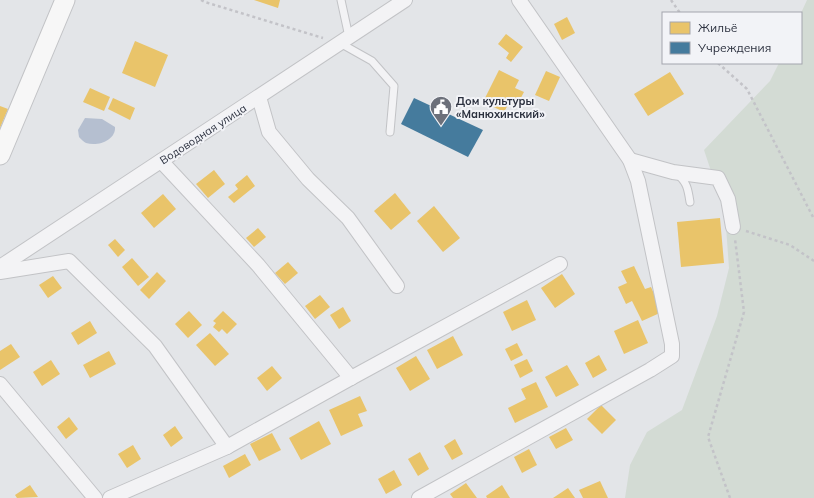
<svg xmlns="http://www.w3.org/2000/svg" width="814" height="498" font-family="Mulish,sans-serif">
	<rect width="100%" height="100%" fill="#e3e5e8"/>
	<path fill="#d3dbd4" d="M807 0H814V498H625L630 465 647 432 682 410 717 316 729 268 725 213 704 150 770 81 779 63H801V13Z"/>
	<path fill="#b5bfd0" d="M85 118 102 119 115 127C116 140 98 147 86 143 84 142 81 139 79 137L78 130Z"/>
	<g fill="#e9c46a">
		<path d="M254 0H280L278 8Z"/>
		<path d="M567 17 575 33 562 40 554 24Z"/>
		<path d="M506 34 523 47 511 62 506 58 509 53 498 44Z"/>
		<path d="M135 41 168 55 155 87 122 73Z"/>
		<path d="M499 70 519 80 515 88 524 92 516 107 509 103 504 112 483 102Z"/>
		<path d="M546 71 560 77 549 101 535 95Z"/>
		<path d="M670 72 684 94 648 116 634 94Z"/>
		<path d="M90 88 110 97 104 111 83 102Z"/>
		<path d="M113 98 135 108 130 120 108 109Z"/>
		<path d="M0 106 8 109 0 128Z"/>
		<path d="M214 170 225 184 208 198 196 184Z"/>
		<path d="M247 175 255 186 234 203 228 197 238 189 235 185Z"/>
		<path d="M395 193 411 213 391 230 374 211Z"/>
		<path d="M163 194 176 209 154 228 141 213Z"/>
		<path d="M434 206 460 238 443 252 417 221Z"/>
		<path d="M720 218 724 263 681 267 677 222Z"/>
		<path d="M258 228 266 237 254 247 246 238Z"/>
		<path d="M115 239 125 250 118 257 108 245Z"/>
		<path d="M132 258 149 277 138 286 122 267Z"/>
		<path d="M288 262 298 273 285 284 275 273Z"/>
		<path d="M634 266 645 289 651 287 662 312 642 321 632 301 626 304 618 287 627 283 621 271Z"/>
		<path d="M157 272 166 281 149 299 140 290Z"/>
		<path d="M562 274 575 294 555 308 541 288Z"/>
		<path d="M53 276 62 288 48 298 39 285Z"/>
		<path d="M320 295 330 307 315 319 305 306Z"/>
		<path d="M527 300 536 320 512 331 503 312Z"/>
		<path d="M343 307 351 321 339 329 330 315Z"/>
		<path d="M189 311 202 325 188 338 175 324Z"/>
		<path d="M223 311 237 324 227 334 222 329 219 332 213 327 216 323 213 321Z"/>
		<path d="M638 320 648 343 624 354 614 331Z"/>
		<path d="M90 321 97 333 78 345 71 333Z"/>
		<path d="M210 333 229 354 215 366 196 345Z"/>
		<path d="M453 336 463 355 437 369 427 350Z"/>
		<path d="M517 343 523 355 511 361 505 349Z"/>
		<path d="M11 344 20 357 0 370V351Z"/>
		<path d="M109 351 116 364 90 378 83 365Z"/>
		<path d="M599 355 607 370 593 378 585 363Z"/>
		<path d="M416 356 430 379 410 391 396 368Z"/>
		<path d="M527 359 533 371 520 378 514 365Z"/>
		<path d="M51 360 60 374 42 386 33 372Z"/>
		<path d="M567 365 579 385 556 397 545 377Z"/>
		<path d="M272 366 282 378 267 391 257 378Z"/>
		<path d="M536 382 548 407 515 423 508 408 526 399 521 389Z"/>
		<path d="M360 396 367 411 358 414 363 426 341 436 329 410Z"/>
		<path d="M601 405 616 420 602 434 587 419Z"/>
		<path d="M69 417 78 429 66 439 57 427Z"/>
		<path d="M319 421 331 444 301 460 289 438Z"/>
		<path d="M175 426 183 438 171 447 163 435Z"/>
		<path d="M566 428 573 440 556 449 549 437Z"/>
		<path d="M272 433 281 450 259 461 250 444Z"/>
		<path d="M455 439 463 454 452 460 444 446Z"/>
		<path d="M133 445 141 459 127 468 118 454Z"/>
		<path d="M529 449 537 465 522 473 514 457Z"/>
		<path d="M420 452 429 469 418 476 408 459Z"/>
		<path d="M245 454 251 465 229 478 223 466Z"/>
		<path d="M394 470 402 485 386 494 378 479Z"/>
		<path d="M600 481 608 498H583L579 490Z"/>
		<path d="M466 483 477 498H453L450 494Z"/>
		<path d="M30 485 38 497 17 498 15 495Z"/>
		<path d="M502 485 510 498H487L486 496Z"/>
		<path d="M568 488 575 498H553Z"/>
	</g>
	<path fill="#457b9d" d="M414 98 483 130 468 157 401 124Z"/>
	<g fill="none" stroke-linecap="round" stroke-linejoin="round">
		<g stroke="#c2c3c6" stroke-width="9">
			<g id="lane">
				<path d="M341 0 349 37"/>
				<path d="M340 43 372 61 394 86 390 132"/>
				<path d="M677 174C687 182 688 189 690 202"/>
			</g>
		</g>
		<g stroke="#c2c3c6" stroke-width="16">
			<g id="street">
				<path d="M259 97 269 132 308 179 348 218 397 286"/>
				<path d="M630 160 673 172 718 178 728 199 733 227"/>
				<path d="M161 161 258 265 351 378"/>
				<path d="M0 267 405 0"/>
				<path d="M0 272 69 261 155 346 227 447"/>
				<path d="M0 384 95 498"/>
				<path d="M110 498 227 447 351 378 560 264"/>
				<path d="M419 498 650 370 672 356V344L638 181 630 160 519 0"/>
			</g>
		</g>
		<g stroke="#c2c3c6" stroke-width="21">
			<path id="secondary" d="M0 155 65 0"/>
		</g>
		<g stroke="#c3c3c8" stroke-width="2.5" stroke-dasharray="3 3" stroke-linecap="butt">
			<path d="M201 0 205 2 323 38"/>
			<path d="M671 0 680 13"/>
			<path d="M718 63 747 89 814 219"/>
			<path d="M746 231 790 245 814 261"/>
			<path d="M730 498 708 437 744 312 735 239"/>
		</g>
		<use href="#lane" stroke="#f3f3f5" stroke-width="7"/>
		<use href="#street" stroke="#f3f3f5" stroke-width="14"/>
		<use href="#secondary" stroke="#f7f7f7" stroke-width="19"/>
	</g>
	<defs>
		<g id="civic-pin" transform="scale(1.15)"><path d="M0 17L-7.5 6A9.5 9.5 0 1 1 7.5 6Z" fill="#6c707a" stroke="#f2f3f7"/><path d="M-.6-6.5H3V-4.5H.6V-3L4-1V1h2V6H-6V1h2V-1L-.6-3ZM-1.2 2.5V6h2.4V2.5Z" fill="#fff"/></g>
	</defs>
	<g fill-rule="evenodd">
		<use href="#civic-pin" x="441" y="107"/>
	</g>
	<g text-anchor="middle" dominant-baseline="central" stroke-width="4" stroke-linejoin="round" paint-order="stroke">
		<g font-size="11" font-weight="bold" fill="#2c313f" stroke="#f2f3f7" text-anchor="start">
			<text x="456" y="101">Дом культуры<tspan x="456" dy="13">«Манюхинский»</tspan></text>
		</g>
		<g font-size="11" fill="#2c313f" stroke="#f2f3f7">
			<text transform="translate(203 134) rotate(-33)">Водоводная улица</text>
		</g>
	</g>
	<rect x="662" y="12" width="140" height="52" fill="#f2f3f7" stroke="#a3a5ad"/>
	<rect x="670" y="22" width="20" height="12" fill="#e9c46a" stroke="#a3a5ad"/>
	<text x="698" y="32" font-size="12" fill="#2c313f">Жильё</text>
	<rect x="670" y="42" width="20" height="12" fill="#457b9d" stroke="#a3a5ad"/>
	<text x="698" y="52" font-size="12" fill="#2c313f">Учреждения</text>
</svg>
